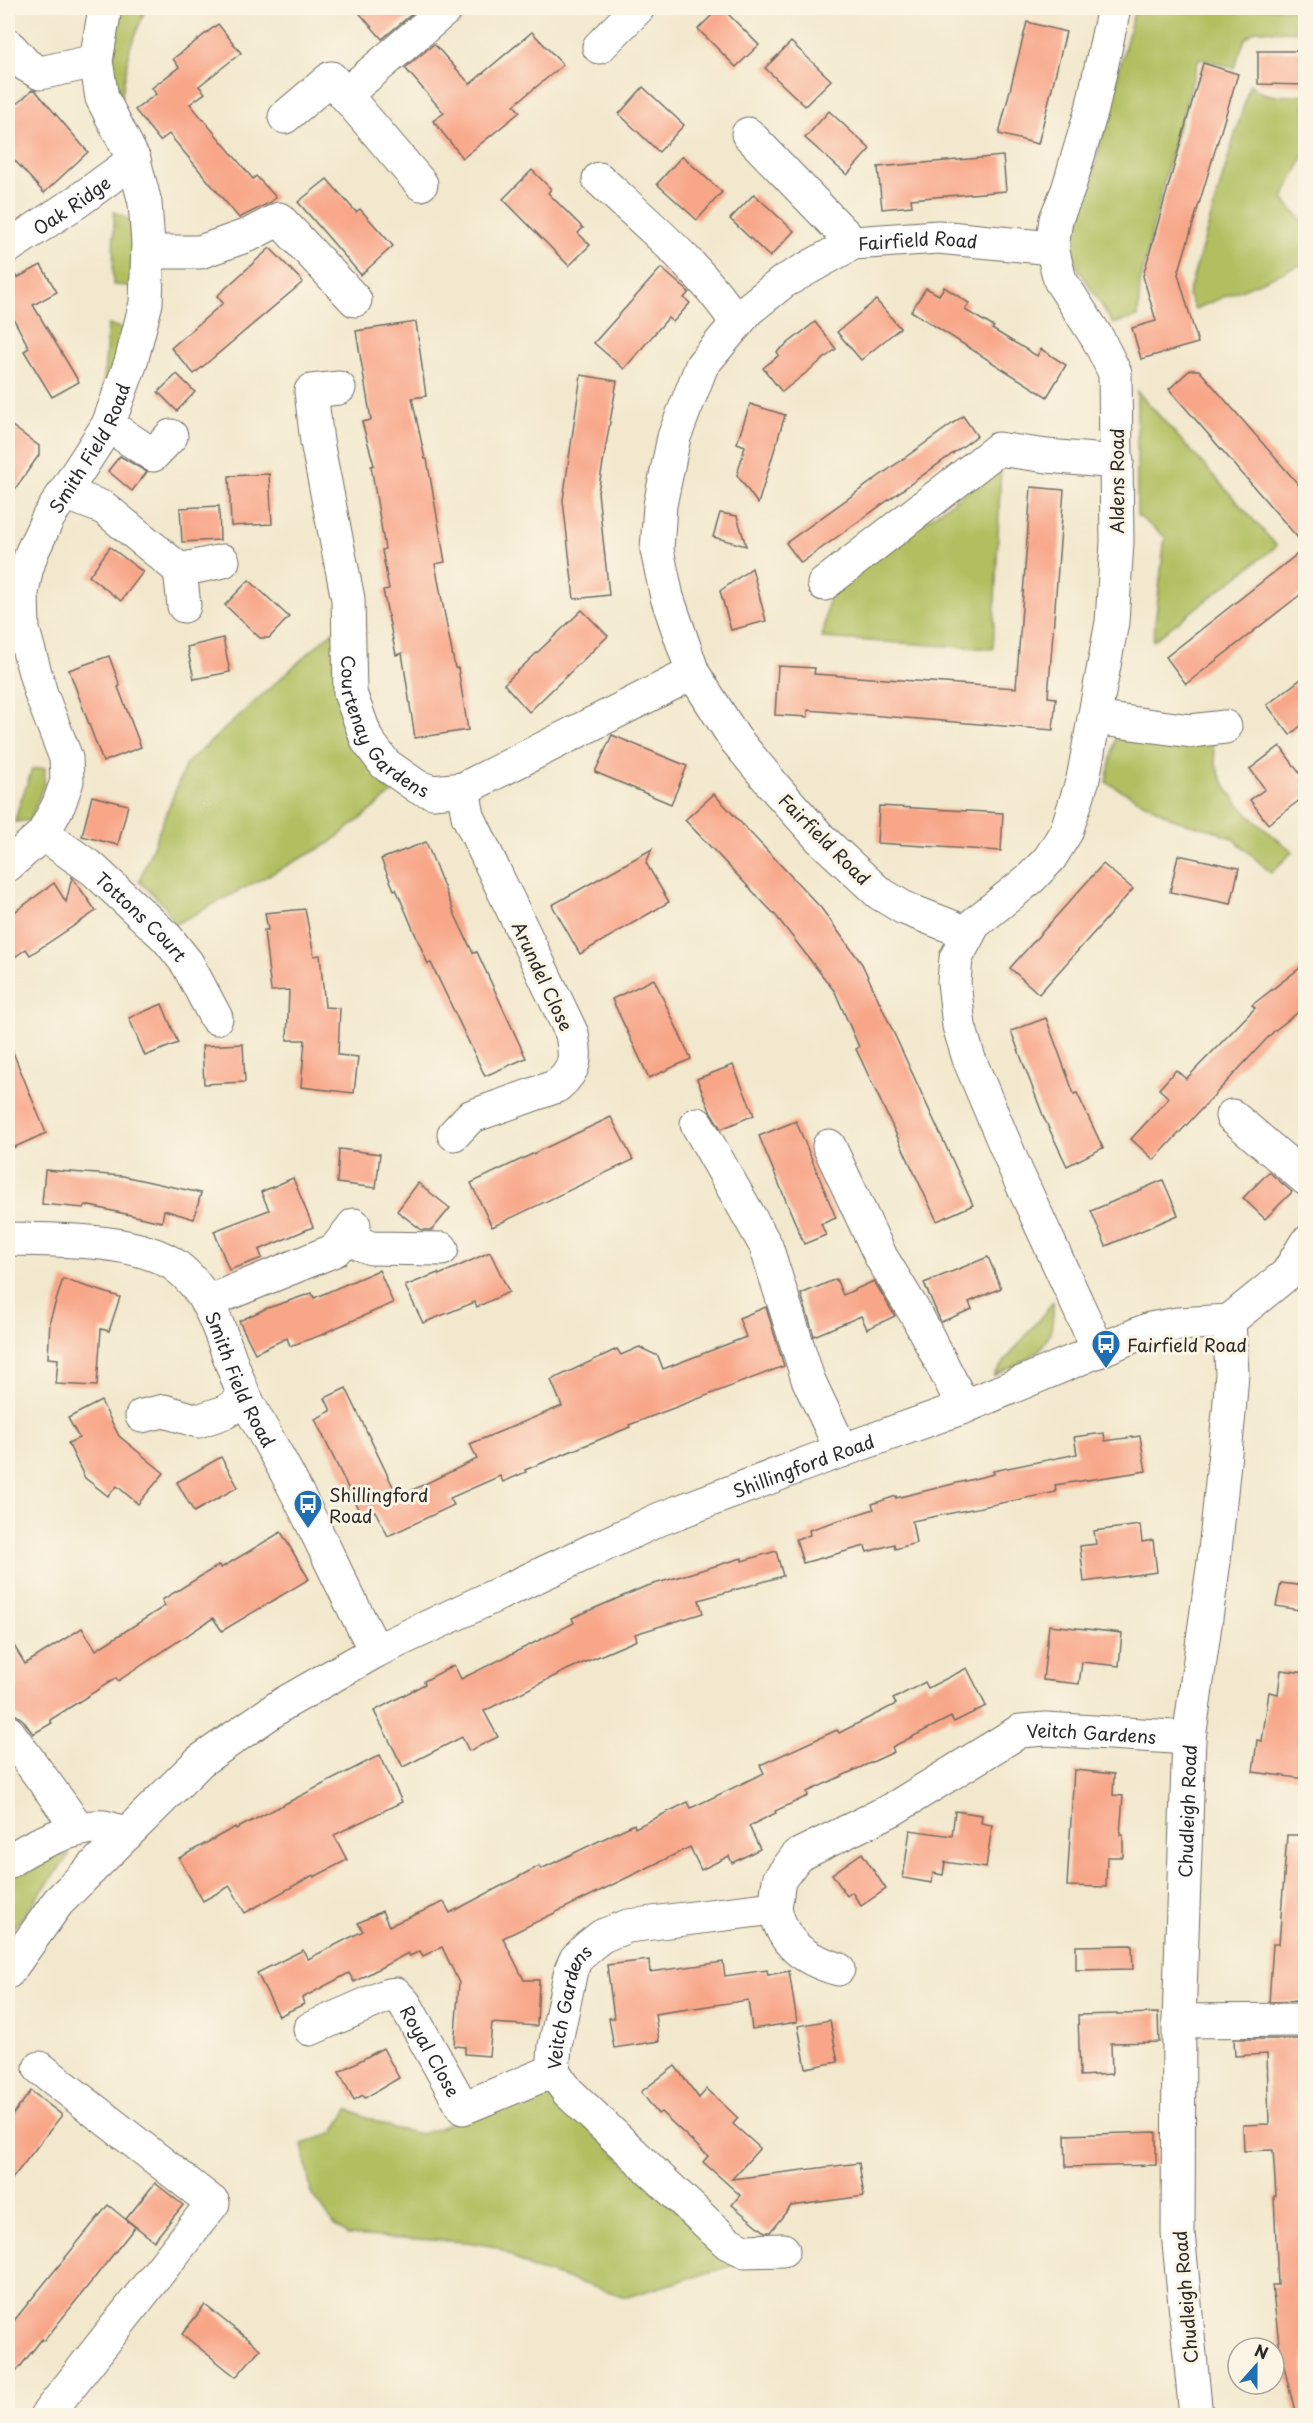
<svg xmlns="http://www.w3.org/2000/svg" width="1313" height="2423" font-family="'Playpen Sans',sans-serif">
	<rect width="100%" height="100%" fill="#fcf5e5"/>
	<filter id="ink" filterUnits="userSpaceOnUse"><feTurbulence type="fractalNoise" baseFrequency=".0167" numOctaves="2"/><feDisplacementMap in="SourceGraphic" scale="12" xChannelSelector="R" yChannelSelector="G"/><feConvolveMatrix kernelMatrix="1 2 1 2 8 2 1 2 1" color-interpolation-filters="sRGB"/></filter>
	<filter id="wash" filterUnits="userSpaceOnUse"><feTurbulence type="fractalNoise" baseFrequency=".008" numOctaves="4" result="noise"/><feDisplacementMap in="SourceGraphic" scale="24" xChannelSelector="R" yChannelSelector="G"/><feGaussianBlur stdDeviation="1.35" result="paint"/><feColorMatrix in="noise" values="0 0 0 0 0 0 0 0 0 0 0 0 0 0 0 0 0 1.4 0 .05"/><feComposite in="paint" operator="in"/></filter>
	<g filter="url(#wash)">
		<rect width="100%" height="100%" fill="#f2e8cd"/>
		<g fill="#b1bf61" stroke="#6e7546" stroke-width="1.5">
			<path d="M117 8H146L130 48 121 100 112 66Z"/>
			<path d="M1135 8H1299L1305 10V32L1256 30 1245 39 1234 68 1199 58 1170 156 1140 283 1138 317 1113 324 1075 263 1069 242 1076 214 1092 176Z"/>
			<path d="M1250 84C1265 100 1286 96 1305 94V154L1283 199 1305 224V263L1195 309 1188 295Z"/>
			<path d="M114 212 128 219 132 232 131 286 113 285Z"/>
			<path d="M108 325 127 329 110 378 103 389Z"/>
			<path d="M1137 391 1277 546 1153 641 1165 537 1137 515Z"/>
			<path d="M1001 466 993 649 822 638 830 591Z"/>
			<path d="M333 631 396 790 330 843 174 925 165 906 139 881 186 764Z"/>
			<path d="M1118 726 1212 740C1214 749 1214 760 1217 768 1229 803 1264 830 1293 851L1271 873 1235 840 1213 830 1178 821 1106 782Z"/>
			<path d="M45 768 44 784 30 820 15 822C18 803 27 787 32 769Z"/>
			<path d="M1053 1302C1056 1350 1032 1358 993 1376Z"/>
			<path d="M70 1854 13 1929 8 1937V1877L42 1859Z"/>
			<path d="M547 2090 734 2265 627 2297 531 2268 497 2247 466 2242 348 2235 335 2226 311 2192 302 2144 334 2133 348 2109 393 2128 421 2134Z"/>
		</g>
		<g id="blocks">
			<g fill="#f8a688">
				<path d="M355 8H419L382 39Z"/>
				<path d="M719 8H722L759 45 736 67 698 29Z"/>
				<path d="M1027 22 1066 32 1038 144 999 134Z"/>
				<path d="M218 24 241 53 199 86 205 93 190 104 253 179 256 176 276 197 271 202 239 218 169 134 160 141 135 110 156 94 152 88 179 67 173 59Z"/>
				<path d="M532 32 563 65 514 105 520 112 463 158 433 121 444 113 405 68 434 44 470 84Z"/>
				<path d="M791 42 831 80 805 106 765 68Z"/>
				<path d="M1258 51H1305V85L1258 84Z"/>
				<path d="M1203 63 1238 74 1178 274 1198 343 1141 359 1132 328 1156 321 1143 276Z"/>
				<path d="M643 87 684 125 659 152 619 114Z"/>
				<path d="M32 90H35L88 152 44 193 8 153V112Z"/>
				<path d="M829 111 870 149 847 175 805 138Z"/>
				<path d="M682 156 722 192 697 220 657 184Z"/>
				<path d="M1003 156 1006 191 911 199 912 206 882 209 878 167Z"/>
				<path d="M532 170 551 189 548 193 583 228 578 233 590 245 569 266 503 199Z"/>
				<path d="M327 179 356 212 360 209 393 246 361 275 298 202Z"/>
				<path d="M754 194 794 231 770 257 730 219Z"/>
				<path d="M270 248 303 282 194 374 171 348 223 303 217 296Z"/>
				<path d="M8 265 17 278 41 265 57 292 33 305 79 382 52 397 24 351 29 348 12 316 8 319Z"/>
				<path d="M661 268 689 292 684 298 690 303 673 322 668 318 624 369 594 343Z"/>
				<path d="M944 287 969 303 965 310 994 327 992 329 1037 356 1041 349 1066 365 1047 397 911 311 926 288 939 295Z"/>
				<path d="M876 300 900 328 861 360 837 332Z"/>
				<path d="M416 322 426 396 412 398 425 459H427L445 562 435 564 455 668H458L468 730 415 738 402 653 396 655 383 590 389 589 382 550 385 549 371 466 374 465 362 422 371 420 356 331Z"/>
				<path d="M815 322 836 349 782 392 763 368 779 355 777 352Z"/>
				<path d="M1190 370H1199L1305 492V546L1169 389Z"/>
				<path d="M177 374 195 392 177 411 158 392Z"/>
				<path d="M581 375 617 381 598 492 609 595 574 599 563 500Z"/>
				<path d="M750 404 785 415 758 504 737 475 745 446 737 443Z"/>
				<path d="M963 416 977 436 801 563 786 543Z"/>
				<path d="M8 423 39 446V455L8 499Z"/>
				<path d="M120 456 147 472 132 491 108 471Z"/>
				<path d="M269 474 272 524 231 526 229 476Z"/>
				<path d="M1031 487 1064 490 1048 697 1056 698 1053 730 808 710V717L775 715 778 666 815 668 814 674 1016 688Z"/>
				<path d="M219 506 220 540 182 542 180 508Z"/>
				<path d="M720 513 737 516 746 546 713 537Z"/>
				<path d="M110 547 143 572 121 601 89 576Z"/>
				<path d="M1305 548V591L1186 684 1166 657Z"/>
				<path d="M752 568 766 621 731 630 720 591Z"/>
				<path d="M249 580 289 617 269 638H260L225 605Z"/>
				<path d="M582 610 608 636 529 712 504 684Z"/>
				<path d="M223 638 230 672 194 679 187 647Z"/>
				<path d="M109 656 120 686 118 687 141 747 103 762 69 670Z"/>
				<path d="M1305 676V722L1290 735 1267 705Z"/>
				<path d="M612 735 687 766 671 804 595 772Z"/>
				<path d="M1280 746 1305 781V796L1268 824 1250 800 1265 789 1250 769Z"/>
				<path d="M714 794 821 908 862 964 973 1205 937 1221 856 1049 859 1047 835 992 777 917 685 820Z"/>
				<path d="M92 796 128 805 118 845 82 836Z"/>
				<path d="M879 806 1003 813 1001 851 877 843Z"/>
				<path d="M426 842 456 917 473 953 477 952 526 1058 485 1076 431 963 428 964 396 889 394 890 381 859Z"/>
				<path d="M652 849 646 863 669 902 580 954 552 905Z"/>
				<path d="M1178 855 1239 868 1231 904 1170 892Z"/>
				<path d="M1103 864 1133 889 1039 994 1010 968Z"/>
				<path d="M72 877 96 911 30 955 26 949 8 962V917L54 883 66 902Z"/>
				<path d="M305 909 314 956 320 955 325 1007 340 1008 338 1055 358 1057 354 1093 301 1087 305 1040H287L289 990 271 991 264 930H268L265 913Z"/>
				<path d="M1305 964V1007L1274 1031 1154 1160 1131 1139 1169 1098 1159 1089 1176 1070 1186 1079 1255 1008 1252 1005Z"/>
				<path d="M654 979 691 1059 649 1078 612 999Z"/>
				<path d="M162 1004 178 1043 145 1056 129 1018Z"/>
				<path d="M1046 1018 1074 1094 1077 1093 1103 1148 1067 1166 1044 1118 1011 1031Z"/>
				<path d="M8 1040 46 1133 8 1150Z"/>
				<path d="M243 1044 245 1082 204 1084 202 1046Z"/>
				<path d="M733 1065 754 1115 721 1129 710 1111 697 1079Z"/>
				<path d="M611 1117 633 1160 492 1227 471 1183Z"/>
				<path d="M796 1121 836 1218 821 1224 826 1235 804 1244 759 1136Z"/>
				<path d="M339 1149 380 1154 376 1188 337 1183Z"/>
				<path d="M45 1170 123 1176 201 1193 194 1219 164 1210 162 1222 85 1205 84 1208 42 1204Z"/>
				<path d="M1269 1172 1292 1192 1265 1219 1243 1198Z"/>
				<path d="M293 1178 313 1227 259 1250 262 1258 229 1270 214 1231 269 1210 261 1192Z"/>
				<path d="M1163 1180 1178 1215 1106 1246 1091 1211Z"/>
				<path d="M418 1183 450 1208 432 1230H422L397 1211Z"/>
				<path d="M490 1252 509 1292 477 1307 475 1302 423 1323 405 1286 438 1273 439 1275Z"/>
				<path d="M988 1257 1001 1288 969 1302 972 1309 941 1322 924 1283Z"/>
				<path d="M379 1270 393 1303 326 1332 327 1333 290 1346 287 1338 255 1353 239 1321 265 1309 312 1293 314 1298Z"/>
				<path d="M63 1279 120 1297 109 1331 101 1329 97 1386 56 1384 58 1359 48 1358 50 1320Z"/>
				<path d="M836 1279 843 1295 874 1281 895 1316 867 1329 861 1316 814 1336 801 1294Z"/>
				<path d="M766 1307 784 1366 629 1425 630 1427 525 1470 526 1472 503 1482 500 1476 450 1498 454 1505 388 1536 375 1511 362 1517 315 1419 331 1411 325 1398 346 1388 398 1497 477 1459 470 1444 562 1406 551 1380 617 1349 621 1355 639 1347 658 1356 663 1369 746 1337 739 1318Z"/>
				<path d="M101 1401 119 1436 164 1473 138 1504 117 1486 108 1496 85 1478 68 1443 79 1438 68 1418Z"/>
				<path d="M1104 1433 1105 1441 1140 1436 1146 1471 1055 1485 1056 1492 912 1521 916 1543 895 1549 894 1544 867 1552 865 1546 803 1563 796 1539 810 1535 809 1530 874 1509 872 1504 896 1496V1498L994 1474 993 1471 1077 1454 1074 1437Z"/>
				<path d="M221 1457 238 1487 194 1512 177 1482Z"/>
				<path d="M1140 1525 1142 1542 1153 1540 1157 1572 1084 1582 1080 1546 1096 1544 1094 1531Z"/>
				<path d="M281 1532 309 1579 222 1631 213 1618 118 1681 116 1678 50 1720 52 1723 33 1734 23 1720 16 1715 8 1714V1636L25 1664 82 1628 96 1650 165 1606 162 1600 219 1565 221 1568Z"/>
				<path d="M776 1551 783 1576 699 1600 703 1613 635 1634 637 1640 569 1669 484 1711 498 1737 469 1751 462 1737 403 1767 374 1711 425 1684 424 1681 454 1665 461 1679 574 1623 572 1618 644 1587 742 1558V1561Z"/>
				<path d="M1281 1583 1305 1586V1611L1276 1606Z"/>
				<path d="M1049 1625 1122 1633 1119 1666 1082 1662 1079 1684 1043 1680Z"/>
				<path d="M967 1668 986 1706 954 1722 951 1717 892 1747 894 1752 807 1792 808 1796 775 1811 776 1813 749 1826 760 1849 732 1863 729 1856 701 1870 690 1847 503 1938 524 1980H539L537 2026 492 2023 489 2056 465 2054V2047L454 2046 459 1983 442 1947 423 1956 420 1951 410 1956 408 1953 354 1982 349 1973 302 1998 304 2004 279 2016 257 1973 303 1950 308 1959 363 1931 358 1923 382 1911 389 1926 444 1902 450 1913 539 1866 541 1869 634 1824 635 1828 688 1802 691 1808 764 1773 760 1765 837 1730 839 1733 896 1704 893 1699 925 1682 928 1688Z"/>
				<path d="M1281 1670 1305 1673V1779L1253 1772 1257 1740 1262 1741 1269 1692 1278 1694Z"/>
				<path d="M380 1755 402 1802 334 1835 347 1860 314 1877 313 1875 245 1913 230 1886 203 1901 179 1858 235 1827 236 1829Z"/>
				<path d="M1074 1770 1114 1774 1113 1795 1123 1796 1120 1835H1123V1857H1107L1106 1887 1067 1886Z"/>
				<path d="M955 1811 982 1815 981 1823 992 1825 986 1868 945 1862 943 1875 933 1873 932 1883 903 1878 910 1830 952 1836Z"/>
				<path d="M1287 1835H1305V2001L1269 2002 1273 1944H1279Z"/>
				<path d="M862 1853 886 1889 861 1906 852 1892 847 1896 832 1874Z"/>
				<path d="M1132 1945 1133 1969 1076 1970V1946Z"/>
				<path d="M649 1960 650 1972 723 1962 725 1976 767 1970 768 1975 789 1971 797 2022 752 2029 748 2000 655 2014 659 2041 614 2048 609 2018H614L607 1965Z"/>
				<path d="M1158 2013 1159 2042 1111 2043 1112 2074 1080 2076 1078 2015Z"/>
				<path d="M830 2020 838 2062 806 2068 798 2026Z"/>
				<path d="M1234 2039H1305V2415H1296L1280 2351 1272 2285H1278L1274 2196H1276L1273 2150 1244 2151 1243 2125 1269 2124 1267 2054 1235 2056Z"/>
				<path d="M383 2048 399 2078 365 2098 363 2095 354 2100 339 2072Z"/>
				<path d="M675 2066 699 2098 707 2089 738 2118 733 2124 760 2148 732 2179 859 2163 864 2196 791 2206 770 2232H765L732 2205 740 2195 703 2162 708 2156 661 2112 658 2114 641 2092Z"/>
				<path d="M31 2091 62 2115 8 2184V2121Z"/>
				<path d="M1156 2132V2165L1066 2167 1065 2135Z"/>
				<path d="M155 2183 183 2205 154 2241 126 2219Z"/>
				<path d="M108 2205 135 2227 44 2341 42 2339 8 2382V2328Z"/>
				<path d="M205 2305 260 2349 236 2377 182 2334Z"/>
			</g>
		</g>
	</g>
	<g filter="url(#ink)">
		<use href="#blocks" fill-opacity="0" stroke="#716d64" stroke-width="1.5"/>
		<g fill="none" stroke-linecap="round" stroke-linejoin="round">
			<g stroke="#716d64" stroke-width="35">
				<g id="minor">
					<path d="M8 45 26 65 40 73 96 61"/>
					<path d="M599 47 638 8"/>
					<path d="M345 95 447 8"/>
					<path d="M285 117 331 78 421 184"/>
					<path d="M748 134 853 243"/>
					<path d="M599 179C647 224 700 267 737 323"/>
					<path id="s1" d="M8 247 78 201 134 160"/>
					<path d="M148 252H200L251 234 279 219 355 300"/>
					<path id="s2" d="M339 388 311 391 317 442 348 599 350 693 367 740 385 764 418 787 433 792 463 789 693 673"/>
					<path d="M108 425 153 455 171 436"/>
					<path d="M65 493 104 508 180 570 223 561"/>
					<path d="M180 570 184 606"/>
					<path d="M824 584 998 449 1047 456 1117 462"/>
					<path d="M1094 718 1191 731 1225 727"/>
					<path id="s3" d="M43 834 94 870 167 938 187 963 216 1018"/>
					<path id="s4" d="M8 865 43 834 59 804 67 781 66 758 41 694 23 630 22 593 26 571 32 552 48 518 108 425 131 362 146 303 148 244 145 203 134 160 102 98 96 61 105 8"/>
					<path id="s5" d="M968 933 904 908 879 893 821 839 778 791 735 739 693 673 667 597 657 550 660 505 674 437 702 365 749 309 783 282 853 243 938 237 1052 248"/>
					<path d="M1232 1116 1306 1179"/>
					<path d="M697 1124 766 1246 808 1379 842 1451"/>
					<path d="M454 1134 470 1117 557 1086C577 1069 576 1058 572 1034L468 816 463 789"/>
					<path d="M829 1146 881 1257 917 1316 964 1407"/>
					<path d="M345 1238 371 1248 442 1249"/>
					<path id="s6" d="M8 1239C55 1240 136 1238 176 1266 218 1297 225 1357 247 1401 262 1431 280 1459 295 1489 323 1543 347 1598 376 1651"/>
					<path d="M207 1302 335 1250 354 1225"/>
					<path d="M1229 1321 1287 1274 1306 1243"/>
					<path d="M1099 1351 1017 1173 969 1059 959 1026 954 982 956 958 974 924 1031 878 1050 858 1066 832 1083 779 1112 622 1117 542 1115 373 1098 339 1060 280 1052 248 1056 219 1068 190 1092 109 1114 8"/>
					<path d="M142 1416 164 1411 198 1421 225 1412 246 1399"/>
					<path d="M8 1732 79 1829"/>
					<path d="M8 1862C29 1846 76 1825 104 1827 111 1828 119 1832 127 1834"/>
					<path d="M775 1908C783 1945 804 1959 838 1969"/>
					<path id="s7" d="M8 1972 58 1902 200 1761 283 1704 376 1651 660 1519 816 1460 964 1407 1150 1329 1178 1324 1229 1321"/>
					<path d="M1179 2021 1306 2020"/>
					<path id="s8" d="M310 2029 388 1995 396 1994 405 2004 463 2108 553 2071"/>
					<path d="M40 2068 213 2203 46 2416"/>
					<path id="s9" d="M783 2250 745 2251 728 2243 568 2092 553 2071 555 2046 571 1970 576 1959 588 1947 602 1936 628 1926 775 1908 779 1880 797 1856 893 1809 1020 1731 1046 1729 1189 1738"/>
					<path id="s10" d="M1196 2416 1178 2233 1179 2021 1189 1738 1214 1561 1229 1413 1232 1373 1229 1321"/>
				</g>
			</g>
			<use href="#minor" stroke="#fff" stroke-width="33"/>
		</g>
	</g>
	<defs>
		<g id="bus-pin" transform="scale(1.5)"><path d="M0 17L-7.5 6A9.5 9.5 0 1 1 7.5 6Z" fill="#1f6fb2" stroke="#fcf5e5"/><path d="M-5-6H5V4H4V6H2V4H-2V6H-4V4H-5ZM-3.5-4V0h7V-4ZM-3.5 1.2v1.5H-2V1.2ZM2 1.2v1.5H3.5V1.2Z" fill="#fff"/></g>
	</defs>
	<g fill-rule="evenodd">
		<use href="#bus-pin" x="1106" y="1344"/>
		<use href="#bus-pin" x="308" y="1504"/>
	</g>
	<g text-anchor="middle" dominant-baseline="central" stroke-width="6" stroke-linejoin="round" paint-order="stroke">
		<g font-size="18" fill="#2b2b2b" stroke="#fcf5e5">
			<text stroke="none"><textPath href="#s1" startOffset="76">Oak Ridge</textPath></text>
			<text stroke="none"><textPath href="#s5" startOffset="969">Fairfield Road</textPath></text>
			<text stroke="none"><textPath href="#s4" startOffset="462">Smith Field Road</textPath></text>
			<text transform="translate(1116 481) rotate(-90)">Aldens Road</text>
			<text stroke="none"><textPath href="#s2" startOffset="380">Courtenay Gardens</textPath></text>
			<text transform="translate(825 839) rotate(45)">Fairfield Road</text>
			<text stroke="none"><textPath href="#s3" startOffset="129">Tottons Court</textPath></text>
			<text transform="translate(543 976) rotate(65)">Arundel Close</text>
			<text stroke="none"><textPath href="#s6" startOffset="304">Smith Field Road</textPath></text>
			<text stroke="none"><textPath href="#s7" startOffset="960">Shillingford Road</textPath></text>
			<text stroke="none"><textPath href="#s9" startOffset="1014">Veitch Gardens</textPath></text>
			<text stroke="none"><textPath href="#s10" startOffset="606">Chudleigh Road</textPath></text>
			<text stroke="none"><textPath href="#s9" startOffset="369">Veitch Gardens</textPath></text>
			<text stroke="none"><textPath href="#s8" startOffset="160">Royal Close</textPath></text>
			<text transform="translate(1185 2297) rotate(-95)">Chudleigh Road</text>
		</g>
		<g font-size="18" fill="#2b2b2b" stroke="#fcf5e5" text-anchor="start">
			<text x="1127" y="1344">Fairfield Road</text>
			<text x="329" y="1494">Shillingford<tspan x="329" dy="21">Road</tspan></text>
		</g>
	</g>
	<rect width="1313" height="2423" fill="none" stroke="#fcf5e5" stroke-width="30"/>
	<g transform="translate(1256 2366) rotate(21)"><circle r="28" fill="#fcf5e5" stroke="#a8a49b" stroke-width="1.5"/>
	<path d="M0-4.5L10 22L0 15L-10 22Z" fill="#1f6fb2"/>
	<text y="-9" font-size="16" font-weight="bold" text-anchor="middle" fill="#2b2b2b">N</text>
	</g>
</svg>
